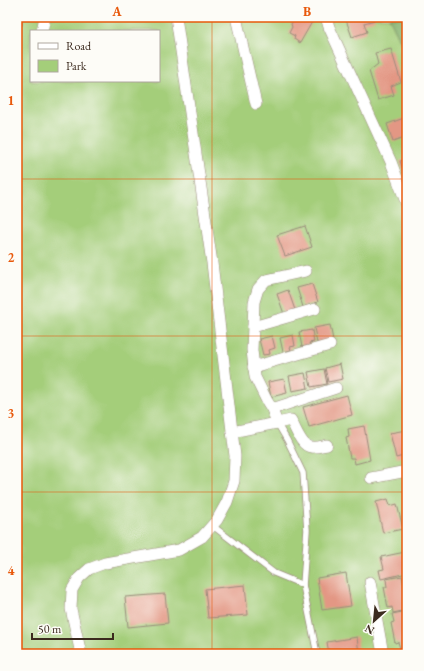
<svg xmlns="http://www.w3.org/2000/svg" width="424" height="671" font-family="'EB Garamond',serif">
	<rect width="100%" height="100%" fill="#fdfcf7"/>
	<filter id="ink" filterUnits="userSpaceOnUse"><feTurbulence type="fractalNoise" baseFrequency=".025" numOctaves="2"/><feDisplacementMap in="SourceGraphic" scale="8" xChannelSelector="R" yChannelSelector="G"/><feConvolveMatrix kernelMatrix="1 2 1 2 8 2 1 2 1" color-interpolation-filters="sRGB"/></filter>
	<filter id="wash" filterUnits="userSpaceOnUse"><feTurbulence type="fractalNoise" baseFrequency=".012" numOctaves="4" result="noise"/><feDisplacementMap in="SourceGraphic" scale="16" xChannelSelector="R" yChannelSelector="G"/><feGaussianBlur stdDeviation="0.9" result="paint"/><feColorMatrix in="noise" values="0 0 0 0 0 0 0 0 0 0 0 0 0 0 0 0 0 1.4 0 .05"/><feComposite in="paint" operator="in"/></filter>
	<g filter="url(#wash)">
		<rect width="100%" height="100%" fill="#f7ead7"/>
		<path fill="#a4ce7a" stroke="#707c4c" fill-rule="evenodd" d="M17 17H407V654H17ZM31 31H159V81H31Z"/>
		<path fill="#83b16a" stroke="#5f6e44" d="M389 17H407V55Z"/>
		<g id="blocks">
			<g fill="#e39784">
				<rect x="17" y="17" width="5" height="8"/>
				<path d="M299 17H304L312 22 300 43 294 39 295 36 289 33 292 27 291 24 294 19Z"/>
				<path d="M345 17H374L375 20 364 23 367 32 352 37Z"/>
				<path d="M391 49 401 82 391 86 394 95 378 100 369 71 378 64 375 53Z"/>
				<path d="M407 117V137L393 142 387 124Z"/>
				<path d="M407 159V178L406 179 400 161Z"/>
				<path d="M305 226 312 247 285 256 277 235Z"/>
				<path d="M312 284 318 302 303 307 297 288Z"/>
				<path d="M288 290 295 310 284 314 277 294Z"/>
				<path d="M330 325 333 340 317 343 314 328Z"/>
				<path d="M312 330 314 342 309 343 310 345 302 347 299 332Z"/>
				<path d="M293 335 295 346 290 347 291 350 283 352 280 338Z"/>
				<path d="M272 336 275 348 269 350 270 354 263 355 259 339Z"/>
				<path d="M340 364 343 379 328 382 325 368Z"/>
				<path d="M324 369 327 384 311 387 308 372Z"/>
				<path d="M305 373 308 388 292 391 289 376Z"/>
				<path d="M284 379 287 393 271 397 268 382Z"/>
				<path d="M347 395 352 415 309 427 303 407Z"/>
				<path d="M364 426 370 460 355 464 354 458H350L346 438 349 437 348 429Z"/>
				<path d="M406 430 407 434V455L396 458 390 433Z"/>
				<path d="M388 499 390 506 397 504 403 529 383 533 376 502Z"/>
				<path d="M405 552 407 562V573L381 579 379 570 384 569 381 557Z"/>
				<path d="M346 573 351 606 322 610 317 578Z"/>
				<path d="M402 576 407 603V610L393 613 392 607 388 608 384 587H387L386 579Z"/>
				<path d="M245 585 248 615 208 618 205 589Z"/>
				<path d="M165 594 168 623 128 627 125 597Z"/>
				<path d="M407 611V647L400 648 398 642 395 643 391 623 394 622 392 614Z"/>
				<path d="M357 637 359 654H329L327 642Z"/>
				<path d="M407 647V654H400L399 649Z"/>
			</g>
		</g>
	</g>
	<g filter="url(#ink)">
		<use href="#blocks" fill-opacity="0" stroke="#998a7a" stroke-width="1"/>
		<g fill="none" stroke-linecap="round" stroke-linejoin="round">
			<g stroke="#998a7a" stroke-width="7">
				<g id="lane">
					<path d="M277 423 287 440 303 473 307 530 303 585"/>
					<path d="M213 526 274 573 303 585 317 654"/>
				</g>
			</g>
			<g stroke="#998a7a" stroke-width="12">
				<g id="street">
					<path d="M236 17 256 104"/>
					<path d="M326 17 329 27 391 162 407 205"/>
					<path d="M42 31 45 17"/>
					<path d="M253 327 315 309"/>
					<path d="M253 367 330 345"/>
					<path d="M272 409 336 388"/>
					<path d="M277 423 291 420C295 428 302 447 311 447 316 448 322 446 327 445"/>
					<path d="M232 432 277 423 272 409 267 401 255 377 252 350 254 302 258 289 266 280 306 271"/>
					<path d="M371 478 407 471"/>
					<path d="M370 582 383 654"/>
					<path d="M81 654 71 609 72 590 79 578 89 569 105 563 179 550 202 537 217 520 227 502 234 481 235 456 212 263 176 17"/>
				</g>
			</g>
			<use href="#lane" stroke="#fff" stroke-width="5.5"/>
			<use href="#street" stroke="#fff" stroke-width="11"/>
		</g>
	</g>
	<path fill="none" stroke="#e8590c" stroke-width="1" stroke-opacity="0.55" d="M212 17V654M17 179H407M17 336H407M17 492H407"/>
	<rect width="424" height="671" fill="none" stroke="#fdfcf7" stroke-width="44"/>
	<rect x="30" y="30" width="130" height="52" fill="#fdfcf7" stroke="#afa8a0"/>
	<rect x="38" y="43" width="20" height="6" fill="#ffffff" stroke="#afa8a0"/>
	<text x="66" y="50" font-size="12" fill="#3b2a1e">Road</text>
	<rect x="38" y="60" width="20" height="12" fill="#a4ce7a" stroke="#afa8a0"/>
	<text x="66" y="70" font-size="12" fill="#3b2a1e">Park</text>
	<g transform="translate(374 621) rotate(207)" stroke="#fdfcf7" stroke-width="3" paint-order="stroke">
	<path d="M0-3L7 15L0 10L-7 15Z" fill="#3b2a1e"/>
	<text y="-6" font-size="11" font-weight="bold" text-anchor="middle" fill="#3b2a1e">N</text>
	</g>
	<path d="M32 633v6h81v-6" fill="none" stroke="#3b2a1e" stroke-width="2"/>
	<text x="38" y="633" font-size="12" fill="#3b2a1e" stroke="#fdfcf7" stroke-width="3" paint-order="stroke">50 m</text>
	<rect x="22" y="22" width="380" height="627" fill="none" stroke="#e8590c" stroke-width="1.5"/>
	<g font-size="13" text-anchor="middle" font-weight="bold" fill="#e8590c">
		<text x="117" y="16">A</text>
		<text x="307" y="16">B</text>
		<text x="11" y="105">1</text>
		<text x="11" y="262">2</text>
		<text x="11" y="418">3</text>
		<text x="11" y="575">4</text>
	</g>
</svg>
